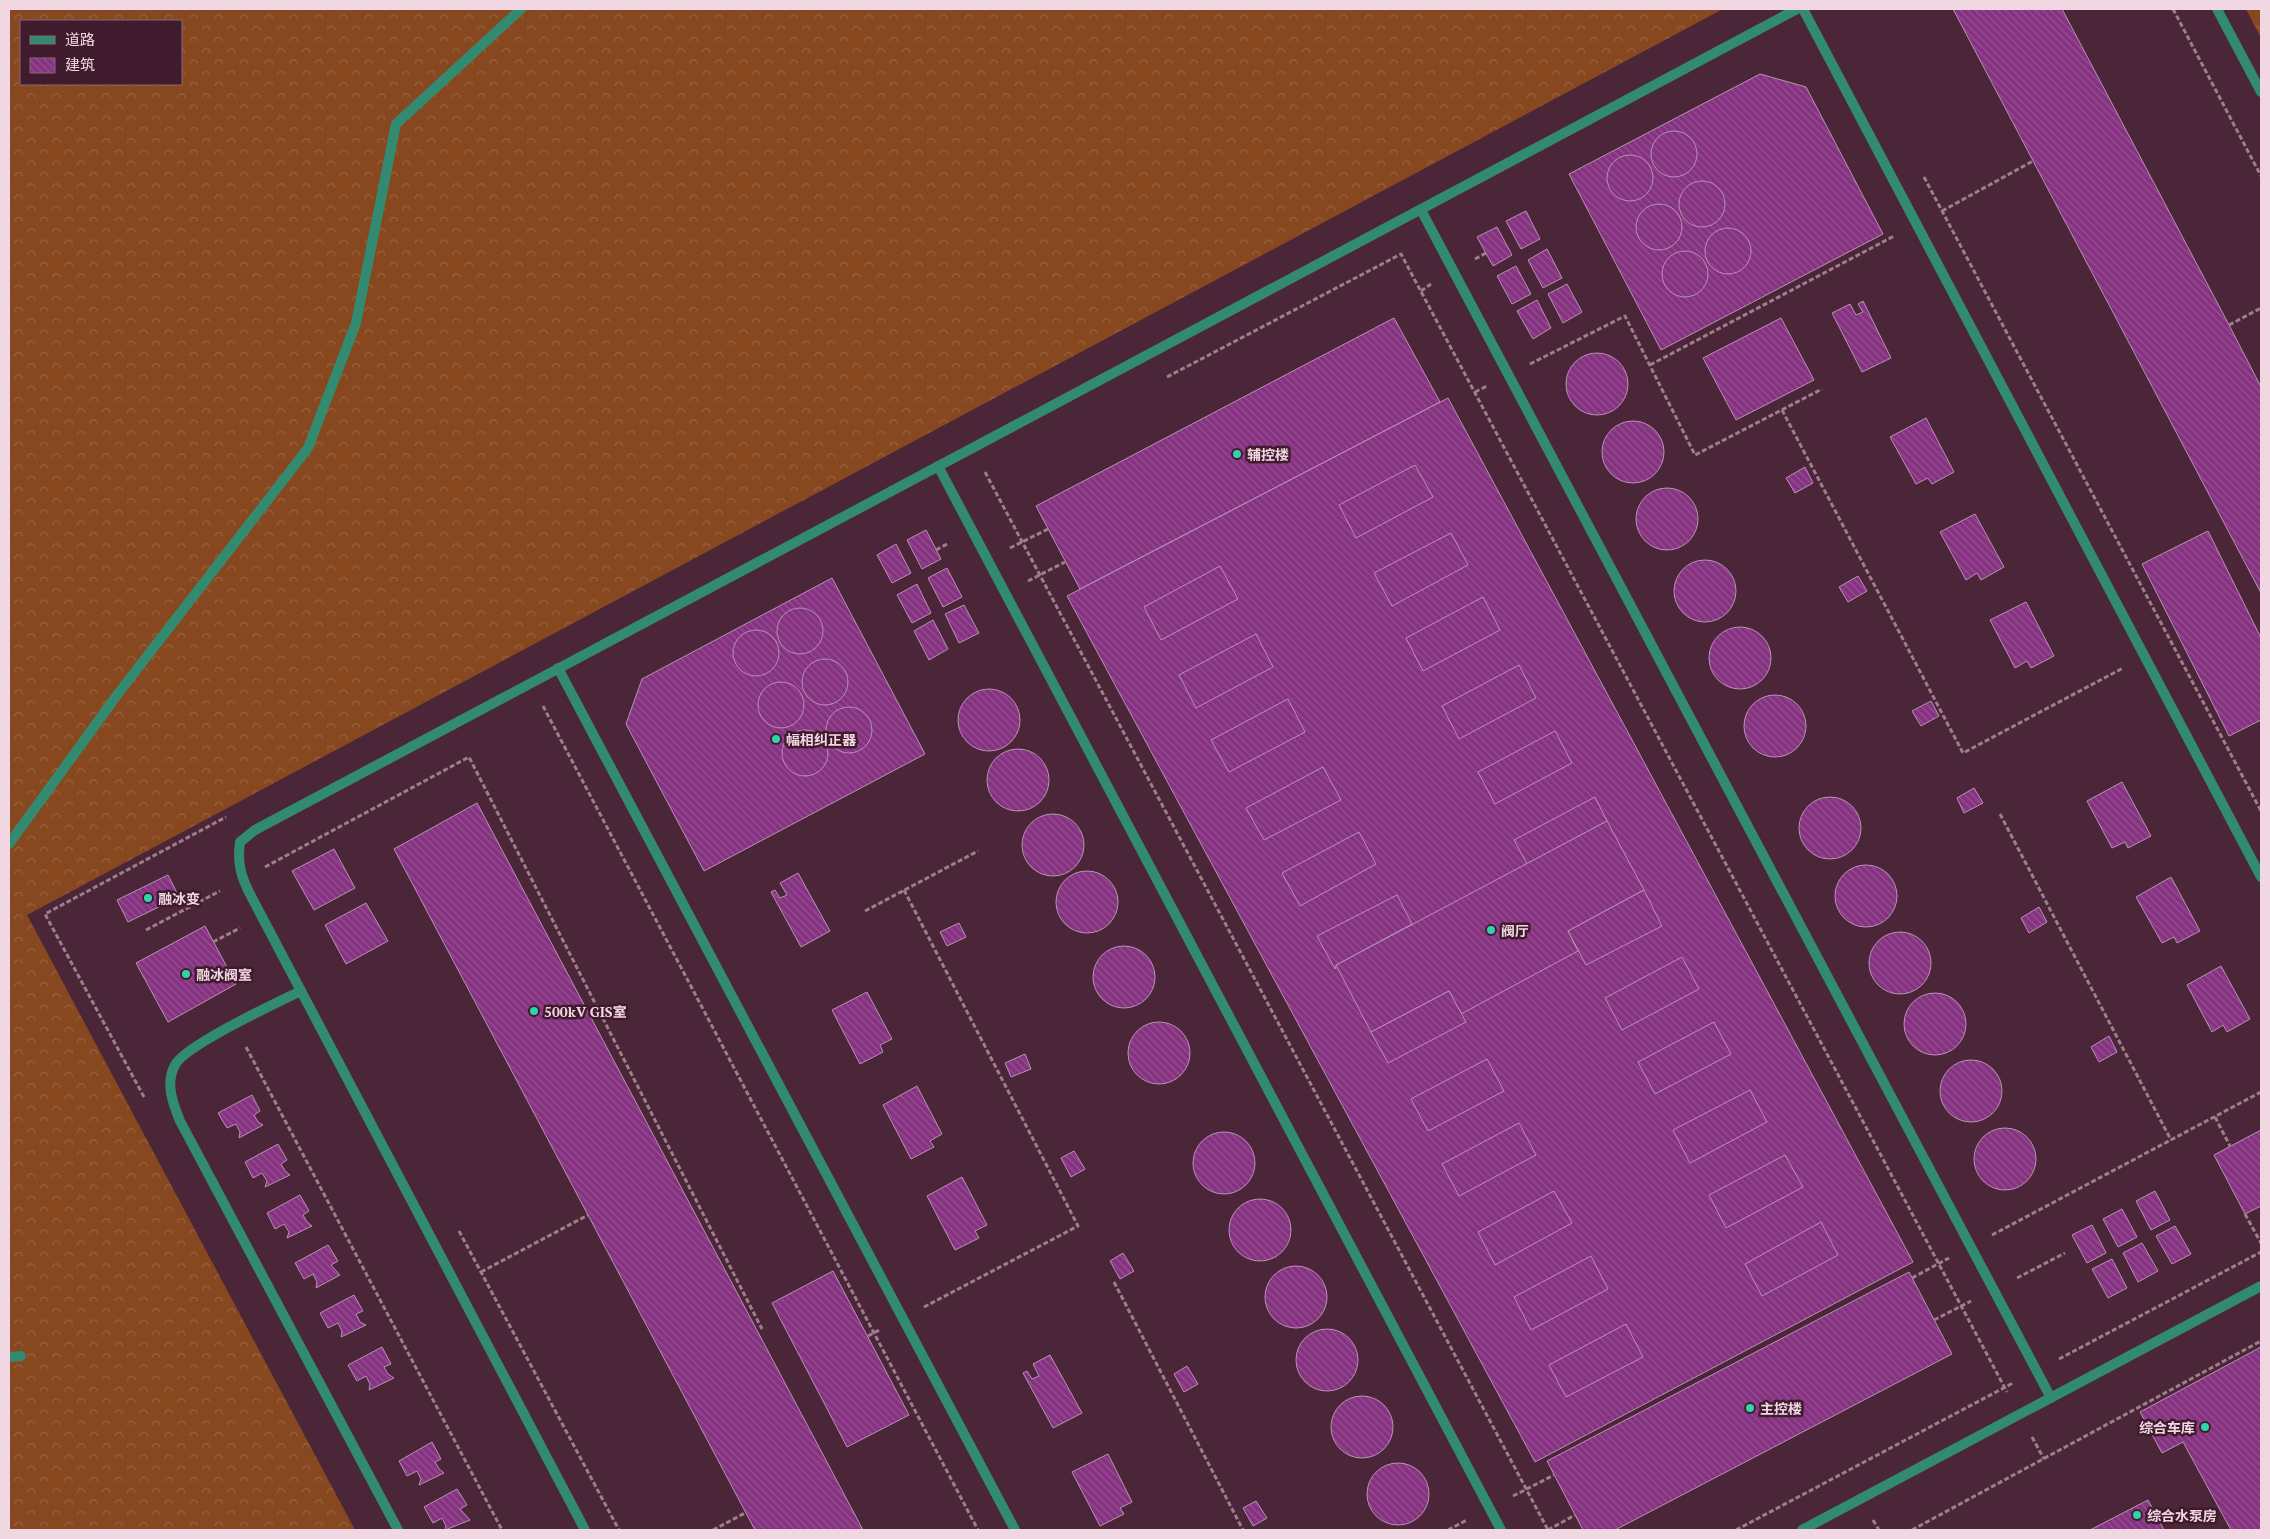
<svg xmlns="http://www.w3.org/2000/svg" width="2270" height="1539" font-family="'PT Serif','Noto Sans SC',serif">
	<defs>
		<pattern id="forest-crowns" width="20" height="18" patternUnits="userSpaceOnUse" patternTransform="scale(1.25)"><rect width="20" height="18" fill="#87481f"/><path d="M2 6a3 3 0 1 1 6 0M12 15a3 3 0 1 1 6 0" fill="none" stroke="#98623f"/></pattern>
		<pattern id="building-back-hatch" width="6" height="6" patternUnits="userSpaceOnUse" patternTransform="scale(1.25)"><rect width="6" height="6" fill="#853280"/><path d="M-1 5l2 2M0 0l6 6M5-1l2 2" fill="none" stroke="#974f92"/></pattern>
	</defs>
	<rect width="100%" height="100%" fill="#4b2538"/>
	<g fill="url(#forest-crowns)" fill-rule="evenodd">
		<path d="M9 9H1723L27 915 355 1530H9ZM21 21H181V84H21Z"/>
		<path d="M2246 9H2261V38Z"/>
	</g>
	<g fill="url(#building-back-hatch)" stroke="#b893b4">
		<path d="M1953 9H2062L2229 325 2261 387V593Z"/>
		<path d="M1760 74 1806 87 1883 234 1661 350 1569 174Z"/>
		<circle cx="1674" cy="154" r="23"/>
		<circle cx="1630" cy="178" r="23"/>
		<circle cx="1702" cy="204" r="23"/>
		<circle cx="1659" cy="227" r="23"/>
		<path d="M1526 211 1540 239 1521 249 1506 221Z"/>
		<path d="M1497 227 1512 255 1493 266 1477 237Z"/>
		<circle cx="1728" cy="251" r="23"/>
		<path d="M1547 249 1562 278 1543 288 1528 260Z"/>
		<circle cx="1685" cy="274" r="23"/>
		<path d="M1516 266 1531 294 1512 304 1497 276Z"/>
		<path d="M1567 284 1582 312 1563 323 1548 294Z"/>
		<path d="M1537 300 1551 328 1533 339 1517 311Z"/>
		<path d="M1863 301 1891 358 1862 372 1832 313 1850 304 1856 315 1863 312 1858 304Z"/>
		<path d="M1394 318 1440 402 1080 589 1036 506Z"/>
		<path d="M1781 318 1814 380 1736 420 1703 358Z"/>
		<circle cx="1597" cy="384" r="31"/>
		<path d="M1448 398 1913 1262 1535 1462 1067 596Z"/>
		<path d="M1926 418 1954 472 1932 484 1928 478 1916 484 1890 437Z"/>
		<circle cx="1633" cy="452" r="31"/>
		<path d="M1415 465 1433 497 1356 538 1339 505Z"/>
		<path d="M1805 467 1813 483 1795 493 1786 478Z"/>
		<circle cx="1667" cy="519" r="31"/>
		<path d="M1975 514 2004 567 1981 580 1977 573 1966 580 1940 532Z"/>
		<path d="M926 530 941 559 922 569 907 540Z"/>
		<path d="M2208 531 2261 638V720L2229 736 2142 564Z"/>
		<path d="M1451 533 1468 565 1392 606 1374 573Z"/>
		<path d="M896 544 911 573 892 583 877 555Z"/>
		<circle cx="1705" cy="591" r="31"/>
		<path d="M1220 566 1238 599 1161 640 1144 607Z"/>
		<path d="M947 568 962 597 943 607 928 578Z"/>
		<path d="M1858 576 1867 591 1848 602 1839 587Z"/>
		<path d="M832 578 925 754 704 871 626 724 642 679Z"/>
		<path d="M917 584 931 613 912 623 897 595Z"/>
		<path d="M1483 597 1500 630 1423 671 1406 638Z"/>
		<path d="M2026 602 2054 656 2031 668 2027 661 2015 668 1990 620Z"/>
		<path d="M964 605 979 633 959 643 945 614Z"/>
		<circle cx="800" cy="631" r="23"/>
		<path d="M933 620 948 649 929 660 914 631Z"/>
		<circle cx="1740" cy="658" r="31"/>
		<circle cx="756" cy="653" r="23"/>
		<path d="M1256 634 1273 667 1196 708 1179 675Z"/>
		<circle cx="825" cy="682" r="23"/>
		<path d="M1519 665 1536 698 1459 739 1442 706Z"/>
		<circle cx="781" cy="705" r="23"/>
		<circle cx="989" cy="720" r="31"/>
		<circle cx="1775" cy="726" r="31"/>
		<path d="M1288 699 1305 732 1229 772 1211 740Z"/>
		<path d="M1931 701 1939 716 1921 726 1912 711Z"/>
		<circle cx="849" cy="730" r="23"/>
		<circle cx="805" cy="753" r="23"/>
		<path d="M1555 731 1572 763 1495 804 1478 772Z"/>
		<circle cx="1018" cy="780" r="31"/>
		<path d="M1323 767 1341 800 1264 840 1246 808Z"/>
		<path d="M2122 782 2151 836 2128 848 2125 842 2112 848 2087 801Z"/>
		<path d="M1974 788 1983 803 1964 813 1957 798Z"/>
		<circle cx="1830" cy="828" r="31"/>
		<path d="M1595 797 1607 821 1527 864 1514 840Z"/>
		<path d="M477 803 863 1530H755L394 849Z"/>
		<circle cx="1053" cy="845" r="31"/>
		<path d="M1607 821 1644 890 1568 931 1578 951 1461 1014 1449 991 1371 1032 1336 965Z"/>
		<path d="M1359 832 1376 864 1300 906 1282 873Z"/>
		<path d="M334 849 355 888 314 910 292 871Z"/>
		<circle cx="1866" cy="896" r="31"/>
		<circle cx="1087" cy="902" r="31"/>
		<path d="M798 873 830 931 801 947 771 892 775 890 780 898 787 895 780 883Z"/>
		<path d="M168 875 179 897 128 922 117 900Z"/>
		<path d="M2171 877 2200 931 2177 943 2174 937 2162 943 2136 897Z"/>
		<path d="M1644 890 1662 926 1586 965 1568 931Z"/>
		<path d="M1397 895 1412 924 1336 965 1335 969 1317 936Z"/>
		<path d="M366 903 388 941 346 964 325 925Z"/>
		<path d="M2039 907 2047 922 2029 933 2021 918Z"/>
		<path d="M959 923 966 937 947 946 940 932Z"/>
		<path d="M205 926 236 984 168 1022 136 963Z"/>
		<circle cx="1900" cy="963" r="31"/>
		<circle cx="1124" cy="977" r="31"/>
		<path d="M1682 957 1699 989 1622 1030 1605 998Z"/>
		<path d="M2221 966 2250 1019 2227 1032 2223 1025 2212 1032 2187 985Z"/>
		<path d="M1449 991 1466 1022 1388 1063 1371 1032Z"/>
		<path d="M867 992 892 1039 880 1045 883 1052 860 1064 832 1010Z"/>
		<circle cx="1935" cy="1024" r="31"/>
		<circle cx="1159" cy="1053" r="31"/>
		<path d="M1714 1022 1731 1054 1655 1094 1638 1062Z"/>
		<path d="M2109 1036 2117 1052 2099 1062 2091 1047Z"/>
		<path d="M1025 1054 1031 1069 1011 1077 1005 1063Z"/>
		<path d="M1487 1059 1504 1091 1428 1131 1411 1099Z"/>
		<circle cx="1971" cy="1091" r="31"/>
		<path d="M917 1086 942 1134 930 1141 934 1147 911 1159 883 1105Z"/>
		<path d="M1750 1090 1767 1122 1690 1163 1673 1130Z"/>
		<path d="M252 1095 260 1111 254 1115 258 1122 263 1125 239 1138 240 1132 236 1124 227 1128 218 1113Z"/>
		<path d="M1519 1123 1536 1155 1459 1196 1442 1164Z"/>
		<circle cx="2005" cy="1159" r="31"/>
		<path d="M2261 1130V1206L2245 1214 2214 1155Z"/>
		<circle cx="1224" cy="1163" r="31"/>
		<path d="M278 1144 287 1160 281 1164 285 1171 290 1175 265 1187 267 1181 262 1173 253 1178 245 1162Z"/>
		<path d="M1074 1151 1085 1169 1071 1177 1061 1158Z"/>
		<path d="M1785 1155 1803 1187 1726 1228 1709 1195Z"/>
		<path d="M962 1177 987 1225 975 1231 979 1238 955 1250 927 1196Z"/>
		<path d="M1554 1191 1572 1223 1495 1265 1478 1232Z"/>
		<path d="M2155 1191 2170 1220 2151 1230 2136 1201Z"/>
		<path d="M300 1195 309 1211 303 1215 307 1222 312 1226 287 1238 289 1232 284 1224 275 1229 267 1213Z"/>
		<circle cx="1260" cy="1230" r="31"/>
		<path d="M2122 1209 2137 1237 2118 1247 2103 1219Z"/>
		<path d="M1821 1222 1838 1255 1762 1296 1745 1264Z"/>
		<path d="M2092 1225 2106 1253 2087 1263 2072 1235Z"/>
		<path d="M2175 1226 2191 1254 2172 1264 2156 1236Z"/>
		<path d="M2142 1243 2158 1271 2138 1282 2123 1253Z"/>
		<path d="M328 1245 338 1261 331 1265 340 1275 316 1288 317 1282 313 1274 304 1279 295 1263Z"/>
		<path d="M1123 1253 1134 1271 1120 1279 1110 1261Z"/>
		<path d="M1591 1256 1608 1289 1531 1330 1514 1297Z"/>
		<path d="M2112 1259 2127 1288 2108 1298 2092 1269Z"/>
		<circle cx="1296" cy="1297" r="31"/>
		<path d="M833 1271 909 1415 847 1447 772 1303Z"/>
		<path d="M1909 1272 1952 1354 1615 1530H1583L1547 1461Z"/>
		<path d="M354 1295 363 1311 356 1314 360 1322 366 1325 341 1337 342 1331 338 1323 328 1328 320 1313Z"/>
		<path d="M1626 1324 1643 1357 1566 1397 1549 1365Z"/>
		<circle cx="1327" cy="1360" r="31"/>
		<path d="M382 1347 391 1364 384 1367 388 1374 394 1378 369 1390 370 1384 366 1376 357 1381 348 1365Z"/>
		<path d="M2261 1347V1530H2231L2183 1442 2162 1453 2140 1412Z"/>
		<path d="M1050 1355 1082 1413 1053 1428 1023 1373 1027 1371 1032 1379 1039 1376 1033 1364Z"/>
		<path d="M1187 1366 1198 1384 1184 1392 1174 1374Z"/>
		<circle cx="1362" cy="1427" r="31"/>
		<path d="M432 1442 441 1459 435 1462 439 1469 444 1473 419 1485 421 1479 417 1471 407 1476 399 1461Z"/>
		<path d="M1108 1454 1132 1502 1120 1508 1124 1514 1100 1526 1072 1472Z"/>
		<circle cx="1398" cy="1494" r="31"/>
		<path d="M457 1489 467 1505 460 1509 470 1520 445 1530 446 1526 442 1518 433 1523 424 1507Z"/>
		<path d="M2148 1500 2164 1530H2090Z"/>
		<path d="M1256 1501 1267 1518 1253 1526 1243 1508Z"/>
	</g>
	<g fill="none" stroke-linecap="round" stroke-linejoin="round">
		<g stroke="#9e7e8d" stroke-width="3" stroke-dasharray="5 2.5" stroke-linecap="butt">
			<path d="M2173 9 2261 176"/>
			<path d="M1924 177 2261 811"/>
			<path d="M1942 211 2033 161"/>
			<path d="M1475 259 1486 253"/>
			<path d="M1421 291 1431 284"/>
			<path d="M2229 325 2261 308"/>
			<path d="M1530 364 1625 316 1695 455 1822 389"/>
			<path d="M1650 365 1894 236"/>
			<path d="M1167 377 1401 254 2007 1392"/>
			<path d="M1475 392 1487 386"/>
			<path d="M1782 410 1963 753 2123 668"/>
			<path d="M985 472 1548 1530"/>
			<path d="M1010 548 1048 529"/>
			<path d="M936 550 949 543"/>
			<path d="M1028 581 1065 562"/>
			<path d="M543 706 978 1530"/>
			<path d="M2000 814 2171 1140"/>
			<path d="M265 867 469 757 762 1329"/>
			<path d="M904 890 1078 1226 924 1307"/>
			<path d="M865 911 978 851"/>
			<path d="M146 930 220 891"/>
			<path d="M213 942 240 928"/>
			<path d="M246 1047 502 1530"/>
			<path d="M144 1097 45 914 226 817"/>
			<path d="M2215 1117 2230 1146"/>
			<path d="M2245 1214 2261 1243"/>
			<path d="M459 1231 619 1530"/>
			<path d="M1992 1235 2261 1092"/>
			<path d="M481 1272 588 1215"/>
			<path d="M1912 1278 1949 1258"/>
			<path d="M2017 1278 2065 1253"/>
			<path d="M1114 1282 1243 1530"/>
			<path d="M1934 1320 1971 1301"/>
			<path d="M868 1336 881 1329"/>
			<path d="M2059 1359 2261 1252"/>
			<path d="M2032 1437 2044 1459"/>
			<path d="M1513 1496 1554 1475"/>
			<path d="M1873 1520 1879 1530"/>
			<path d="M713 1530 745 1513"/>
			<path d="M1448 1530 1467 1520"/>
			<path d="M1548 1530 1575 1515"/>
			<path d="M1736 1530 2013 1383"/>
			<path d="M1912 1530 2261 1341"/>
		</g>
		<g stroke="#328b71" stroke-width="10">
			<path d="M1803 9 2261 877"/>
			<path d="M2217 9 2261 92"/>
			<path d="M1421 210 2051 1398"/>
			<path d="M938 466 1501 1530"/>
			<path d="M558 668 1015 1530"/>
			<path d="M301 991C276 1003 186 1045 175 1065 165 1083 173 1104 180 1121L398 1530"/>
			<path d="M585 1530 251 896C241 877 237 864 240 842L255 830 1797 9"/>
			<path d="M1802 1530 2261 1286"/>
		</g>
		<g stroke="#328b71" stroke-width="10">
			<path d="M9 844 117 695 308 448 356 323 396 124 521 9"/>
			<path d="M9 1357 21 1356"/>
		</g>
	</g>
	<g fill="#30d4aa" stroke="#401b2e" stroke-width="2">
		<circle cx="1237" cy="454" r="5"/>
		<circle cx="776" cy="739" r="5"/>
		<circle cx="148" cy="898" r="5"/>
		<circle cx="1491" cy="930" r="5"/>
		<circle cx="186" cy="974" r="5"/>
		<circle cx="534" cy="1011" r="5"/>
		<circle cx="1750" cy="1408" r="5"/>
		<circle cx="2205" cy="1427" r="5"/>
		<circle cx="2137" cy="1515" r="5"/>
	</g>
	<g text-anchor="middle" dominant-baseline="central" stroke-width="5" stroke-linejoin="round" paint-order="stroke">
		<g font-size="14" font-weight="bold" fill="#f0d7e2" stroke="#401b2e" text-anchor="start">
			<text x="1247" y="454">辅控楼</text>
			<text x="786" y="739">幅相纠正器</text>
			<text x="158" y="898">融冰变</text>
			<text x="1501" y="930">阀厅</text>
			<text x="196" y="974">融冰阀室</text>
			<text x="544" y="1011">500kV GIS室</text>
			<text x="1760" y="1408">主控楼</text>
			<text x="2195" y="1427" text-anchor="end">综合车库</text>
			<text x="2147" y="1515">综合水泵房</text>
		</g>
	</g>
	<rect width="2270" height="1539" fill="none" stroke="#f0d7e2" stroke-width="20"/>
	<rect x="20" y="20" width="162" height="65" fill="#401b2e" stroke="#866676"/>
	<rect x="30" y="36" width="25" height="8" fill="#328b71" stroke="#866676"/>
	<text x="65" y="45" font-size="15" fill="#f0d7e2">道路</text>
	<rect x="30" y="58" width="25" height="15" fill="url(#building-back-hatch)" stroke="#866676"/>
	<text x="65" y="70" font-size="15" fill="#f0d7e2">建筑</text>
</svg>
